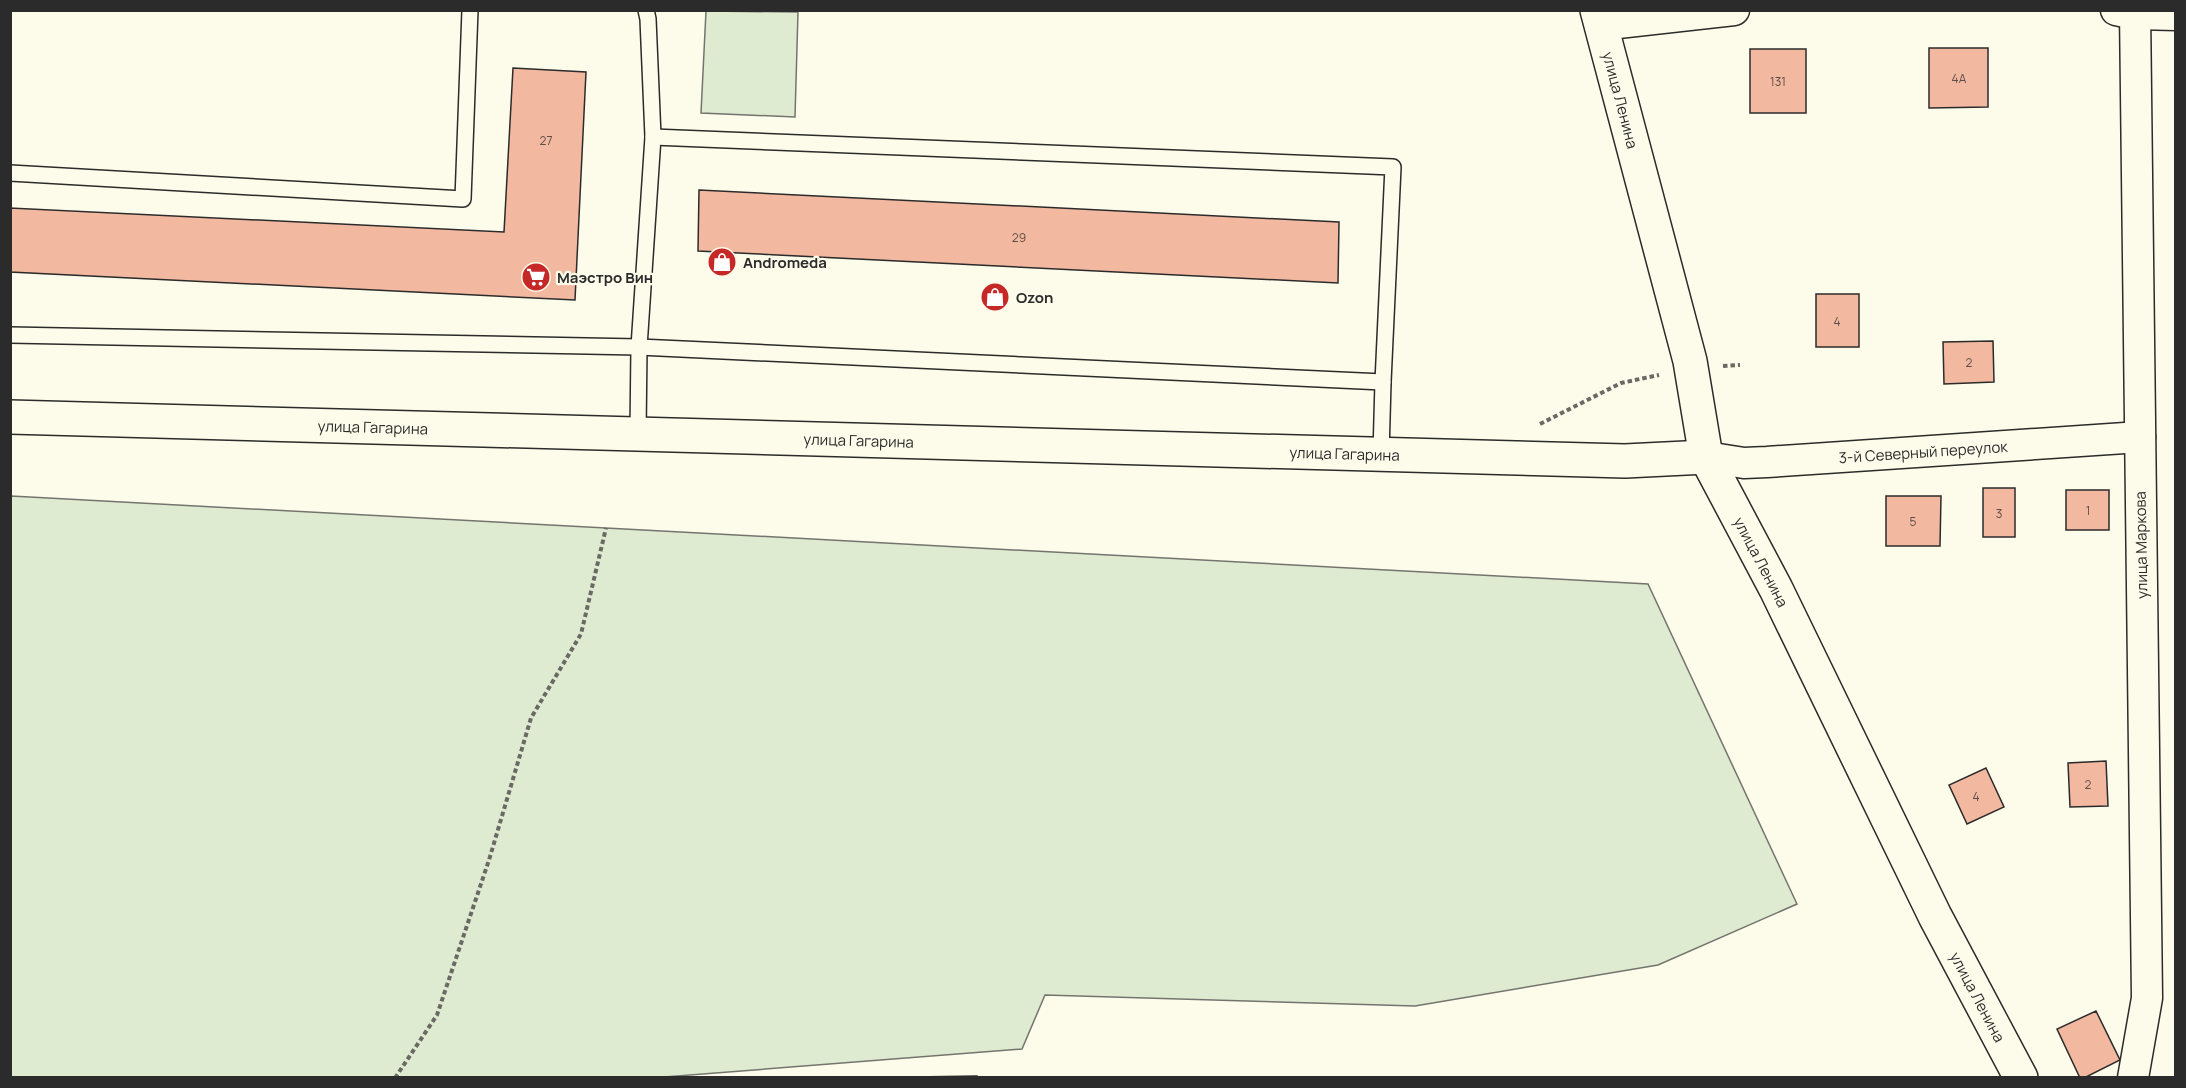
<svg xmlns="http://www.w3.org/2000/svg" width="2186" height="1088" font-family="Manrope,sans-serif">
	<rect width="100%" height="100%" fill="#fdfbea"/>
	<g fill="#deebd1" stroke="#74746e" stroke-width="1.5">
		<path d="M706 11 798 12 795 117 701 113Z"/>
		<path d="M11 496 1648 584 1797 904 1658 965 1415 1006 1045 995 1022 1049 651 1078 11 1077Z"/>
	</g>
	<g fill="#f2b8a0" stroke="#2b2b2b" stroke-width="1.5">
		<path d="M1929 48H1988V107L1929 108Z"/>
		<rect x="1750" y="49" width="56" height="64"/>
		<path d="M513 68 586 72 575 300 10 272V208L504 232Z"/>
		<path d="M699 190 1339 222 1338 283 698 251Z"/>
		<rect x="1816" y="294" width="43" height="53"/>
		<path d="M1993 341 1994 382 1944 384 1943 342Z"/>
		<rect x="1983" y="488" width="32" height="49"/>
		<rect x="2066" y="490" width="43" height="40"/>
		<path d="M1886 496H1941L1940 546H1886Z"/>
		<path d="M2106 761 2108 806 2070 807 2068 763Z"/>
		<path d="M1986 768 2004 807 1967 824 1949 785Z"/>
		<path d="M2096 1011 2120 1060 2084 1078H2080L2057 1029Z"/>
		<path d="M977 1076V1078H913V1077Z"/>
	</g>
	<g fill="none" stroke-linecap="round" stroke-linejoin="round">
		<g stroke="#2b2b2b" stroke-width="18">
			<g id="service">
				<path d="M10 173 463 199 470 10"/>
				<path d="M10 335 639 347 1383 382 1393 167 653 137"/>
				<path d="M638 433 639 347 653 137 648 19 646 10"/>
				<path d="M1381 454 1383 382"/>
			</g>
		</g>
		<g stroke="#2b2b2b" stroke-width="33">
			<g id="minor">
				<path d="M2116 10 2135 14 2176 15"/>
				<path d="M1600 25 1734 10"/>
				<path id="s1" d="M1706 457 1744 463 1767 462 2140 437"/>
				<path d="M2133 1078 2147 998 2135 10"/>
			</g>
		</g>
		<g stroke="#2b2b2b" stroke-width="36">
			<g id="tertiary">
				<path id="s2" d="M1597 10 1690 361 1706 457 1776 589 1935 916 2021 1078"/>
				<path id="s3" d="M10 417 1625 461 1706 457"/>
			</g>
		</g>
		<g stroke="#6a6964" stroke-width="4" stroke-dasharray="4.5 3" stroke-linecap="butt">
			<path d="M1723 366 1740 365"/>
			<path d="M1540 424 1621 383 1659 375"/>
			<path d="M395 1078 437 1015 489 860 531 718 581 634 606 528"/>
		</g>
		<use href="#service" stroke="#fdfbea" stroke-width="15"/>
		<use href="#minor" stroke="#fdfbea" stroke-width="30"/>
		<use href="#tertiary" stroke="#fdfbea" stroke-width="33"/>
	</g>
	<defs>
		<g id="shop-disc" transform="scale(1.5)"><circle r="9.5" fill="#c62828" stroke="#fdfbea"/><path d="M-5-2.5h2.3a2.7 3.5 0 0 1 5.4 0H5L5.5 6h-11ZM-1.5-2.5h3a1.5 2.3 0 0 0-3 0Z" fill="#fff"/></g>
		<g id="supermarket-disc" transform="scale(1.5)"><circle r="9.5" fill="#c62828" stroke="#fdfbea"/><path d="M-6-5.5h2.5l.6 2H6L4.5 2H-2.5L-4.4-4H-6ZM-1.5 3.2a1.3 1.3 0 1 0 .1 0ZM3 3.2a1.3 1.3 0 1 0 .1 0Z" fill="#fff"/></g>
	</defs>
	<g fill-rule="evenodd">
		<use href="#shop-disc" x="722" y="262"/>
		<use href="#supermarket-disc" x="536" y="277"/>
		<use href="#shop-disc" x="995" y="297"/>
	</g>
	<g text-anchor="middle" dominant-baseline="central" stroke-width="4.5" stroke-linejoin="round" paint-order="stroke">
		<g font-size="12" fill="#5d4e48">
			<text x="1959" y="78">4А</text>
			<text x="1778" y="81">131</text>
			<text x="546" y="140">27</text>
			<text x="1019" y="237">29</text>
			<text x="1837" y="321">4</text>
			<text x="1969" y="362">2</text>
			<text x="2088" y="510">1</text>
			<text x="1999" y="513">3</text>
			<text x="1913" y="521">5</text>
			<text x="2088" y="784">2</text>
			<text x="1976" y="796">4</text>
		</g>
		<g font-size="15" fill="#2b2b2b" stroke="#fdfbea">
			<text stroke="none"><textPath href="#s2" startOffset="93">улица Ленина</textPath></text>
			<text stroke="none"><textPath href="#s3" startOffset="363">улица Гагарина</textPath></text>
			<text stroke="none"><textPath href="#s3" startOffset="849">улица Гагарина</textPath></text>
			<text stroke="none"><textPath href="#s1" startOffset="218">3-й Северный переулок</textPath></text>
			<text stroke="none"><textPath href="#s3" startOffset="1335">улица Гагарина</textPath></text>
			<text transform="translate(2141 545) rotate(-91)">улица Маркова</text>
			<text stroke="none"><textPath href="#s2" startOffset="579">улица Ленина</textPath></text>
			<text stroke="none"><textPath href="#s2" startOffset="1065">улица Ленина</textPath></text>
		</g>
		<g font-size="15" font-weight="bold" fill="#2b2b2b" stroke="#fdfbea" text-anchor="start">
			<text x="743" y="262">Andromeda</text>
			<text x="557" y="277">Маэстро Вин</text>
			<text x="1016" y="297">Ozon</text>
		</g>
	</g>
	<rect width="2186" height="1088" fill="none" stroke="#2b2b2b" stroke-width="24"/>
</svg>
